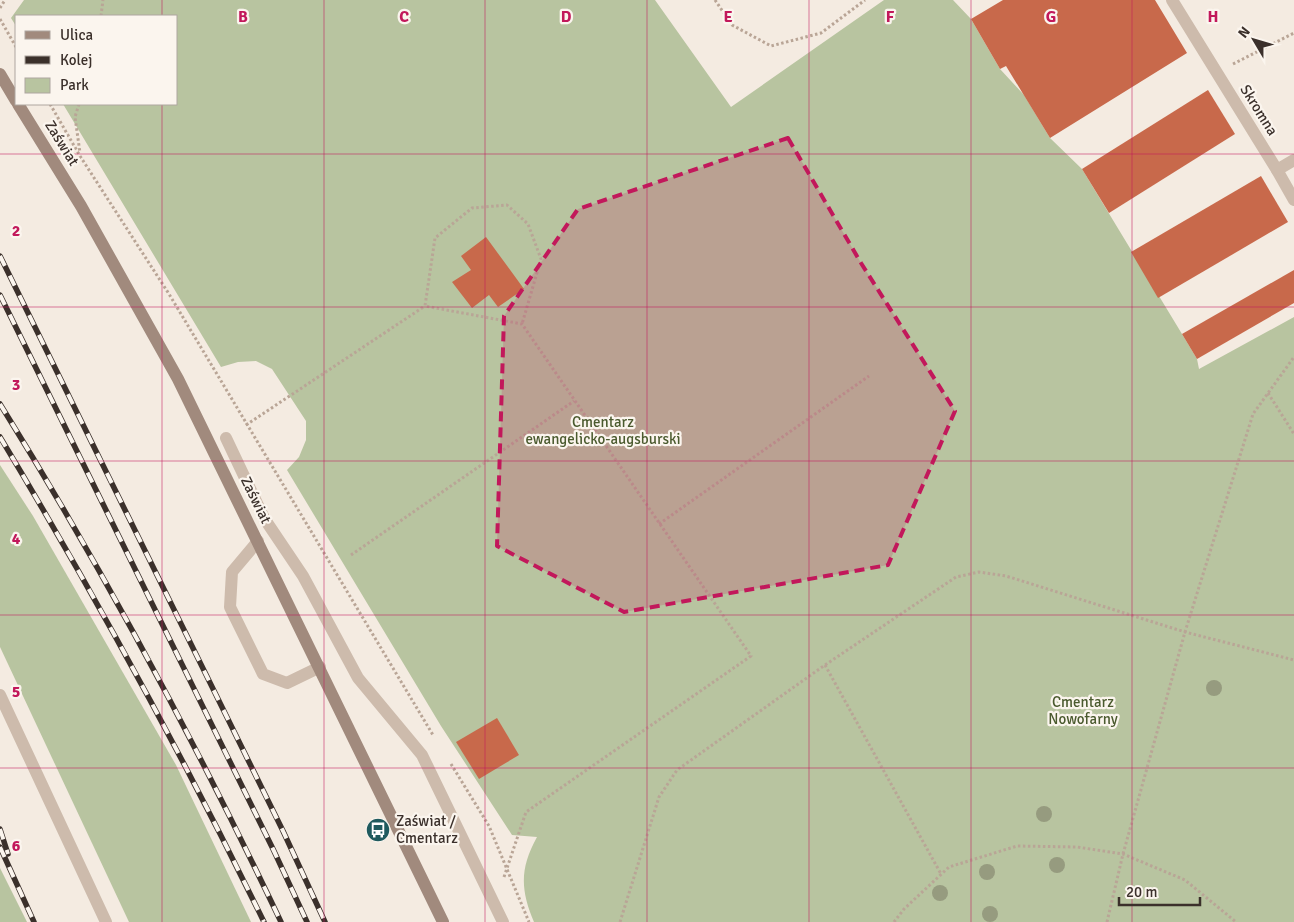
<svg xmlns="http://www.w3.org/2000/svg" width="1294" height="922" font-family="Signika,sans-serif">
	<rect width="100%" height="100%" fill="#f4ebe1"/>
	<g fill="#b8c4a0">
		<path d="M24 0H655L731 107 884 0H953L971 19 1000 69 1024 95 1050 138 1082 169 1182 334 1197 359 1199 369 1294 317V922H534C520 889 520 868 537 837L512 835 441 726 287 470 299 457 306 440V421L272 369 256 361 238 362 221 367 63 104H176V16H16V26L11 18Z"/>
		<path d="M0 465 33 516 176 765 251 922H129L0 647Z"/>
		<path d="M0 868 27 922H0Z"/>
	</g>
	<g fill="#c8694b">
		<path d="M1003 0H1155L1187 53 1050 138 1006 66 1000 69 971 19Z"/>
		<path d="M1208 90 1235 134 1109 213 1082 169Z"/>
		<path d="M1261 176 1288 222 1158 298 1131 252Z"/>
		<path d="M486 237 524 289 498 307 489 295 472 308 452 282 471 270 461 256Z"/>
		<path d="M1294 270V303L1197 359 1182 334Z"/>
		<path d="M497 718 519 755 479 779 456 742Z"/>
	</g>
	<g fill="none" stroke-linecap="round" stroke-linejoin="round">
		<g stroke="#b9a596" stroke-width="3" stroke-dasharray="2.5 2.5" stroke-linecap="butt">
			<path d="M715 0 732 25 771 46 821 33 865 0"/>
			<path d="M0 8 5 0"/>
			<path d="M101 16 103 0"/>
			<path d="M0 19 16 47"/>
			<path d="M1233 64 1294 33"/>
			<path d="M50 104 80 156 169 294 433 735"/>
			<path d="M79 104 75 117 80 153"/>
			<path d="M1268 393 1294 434"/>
			<path d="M246 425 425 306"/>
			<path d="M659 524 869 376"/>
			<path d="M351 555 574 401"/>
			<path d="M825 665 941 874"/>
			<path d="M451 764 489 826 529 922"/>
			<path d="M504 877 526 812 751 656 522 324 425 306 435 238 472 208 507 205 528 224 541 259 522 324"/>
			<path d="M620 922 659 797 677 770 825 665 956 577 979 572 1006 576 1185 632 1294 660"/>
			<path d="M894 922 904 909 949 867 1017 846 1077 847 1123 854 1185 880 1236 922"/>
			<path d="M1107 922 1123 854 1185 632 1253 414 1294 357"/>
		</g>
		<g stroke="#cdbbac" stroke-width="12">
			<path d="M1277 170 1294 200"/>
			<path d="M226 438 264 518 303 576 358 678 422 755 503 922"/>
			<path d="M258 541 232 572 230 607 263 674 287 683 320 667"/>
			<path d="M0 695 106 922"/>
		</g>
		<path stroke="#cdbbac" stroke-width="12" d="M1172 0 1277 170 1294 160"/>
		<g stroke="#a18a7d" stroke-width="12">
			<path d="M0 74 16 101"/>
			<path d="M18 104 81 206 178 379 443 922"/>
		</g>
		<g stroke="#3b302b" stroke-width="5.5">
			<g id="rail">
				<path d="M0 256 283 831 325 922"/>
				<path d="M0 295 273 849 307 922"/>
				<path d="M0 404C104 571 197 745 281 922"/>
				<path d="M0 437C95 595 183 756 264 922"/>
				<path d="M0 829 8 854"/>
				<path d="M0 847 34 922"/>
			</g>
		</g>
		<use href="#rail" stroke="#fbf5ee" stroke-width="4" stroke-dasharray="11" stroke-linecap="butt"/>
	</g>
	<g fill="#969b7f">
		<circle cx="1214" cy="688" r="8"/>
		<circle cx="1044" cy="814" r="8"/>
		<circle cx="1057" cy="865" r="8"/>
		<circle cx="987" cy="872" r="8"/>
		<circle cx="940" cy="893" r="8"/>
		<circle cx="990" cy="914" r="8"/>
	</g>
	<path fill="#c2185b" fill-opacity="0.2" stroke="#c2185b" stroke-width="4" stroke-dasharray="10 6" stroke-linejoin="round" d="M788 138 861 263 955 411 888 565 624 612 497 546 504 316 578 209Z"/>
	<path fill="none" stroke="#c2185b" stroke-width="1" stroke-opacity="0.55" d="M162 0V16M324 0V922M485 0V922M647 0V922M809 0V922M971 0V922M1132 0V922M162 104V922M0 154H1294M0 307H1294M0 461H1294M0 615H1294M0 768H1294"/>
	<defs>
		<g id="bus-disc" transform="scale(1.25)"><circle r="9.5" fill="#1f5a5e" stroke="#fbf5ee"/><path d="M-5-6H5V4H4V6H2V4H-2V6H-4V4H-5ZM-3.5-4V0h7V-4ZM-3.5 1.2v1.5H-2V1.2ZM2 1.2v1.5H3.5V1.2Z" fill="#fff"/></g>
	</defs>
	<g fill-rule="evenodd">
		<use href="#bus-disc" x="378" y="830"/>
	</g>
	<g text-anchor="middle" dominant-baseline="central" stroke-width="4.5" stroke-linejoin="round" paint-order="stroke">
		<g font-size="15" fill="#3b302b" stroke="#fbf5ee">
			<text transform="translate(1259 110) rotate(58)">Skromna</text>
			<text transform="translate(62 143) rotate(58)">Zaświat</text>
			<text transform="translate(256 500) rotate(64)">Zaświat</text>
		</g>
		<g font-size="15" fill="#4a5a2e" stroke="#fbf5ee">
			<text x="603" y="422">Cmentarz<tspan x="603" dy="17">ewangelicko-augsburski</tspan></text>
			<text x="1083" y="702">Cmentarz<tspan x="1083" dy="17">Nowofarny</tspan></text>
		</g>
		<g font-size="15" fill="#3b302b" stroke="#fbf5ee" text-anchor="start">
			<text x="396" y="821">Zaświat /<tspan x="396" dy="17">Cmentarz</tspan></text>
		</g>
	</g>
	<g font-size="16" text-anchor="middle" font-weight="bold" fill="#c2185b" stroke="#fbf5ee" stroke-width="4.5" stroke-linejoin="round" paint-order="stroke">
		<text x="243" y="22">B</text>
		<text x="404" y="22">C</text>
		<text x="566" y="22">D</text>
		<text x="728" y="22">E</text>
		<text x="890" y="22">F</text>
		<text x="1051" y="22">G</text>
		<text x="1213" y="22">H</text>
		<text x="16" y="236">2</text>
		<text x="16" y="390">3</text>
		<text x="16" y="544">4</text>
		<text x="16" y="697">5</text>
		<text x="16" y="851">6</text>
	</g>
	<rect x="15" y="15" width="162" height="90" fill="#fbf5ee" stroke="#aea6a0"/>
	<rect x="25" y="31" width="25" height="8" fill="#a18a7d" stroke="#aea6a0"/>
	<text x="60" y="40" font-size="15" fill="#3b302b">Ulica</text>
	<rect x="25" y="56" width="25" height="8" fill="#3b302b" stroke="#aea6a0"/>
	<text x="60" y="65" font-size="15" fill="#3b302b">Kolej</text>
	<rect x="25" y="78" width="25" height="15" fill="#b8c4a0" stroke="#aea6a0"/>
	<text x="60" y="90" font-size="15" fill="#3b302b">Park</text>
	<g transform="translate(1254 40) rotate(308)" stroke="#fbf5ee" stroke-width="4" paint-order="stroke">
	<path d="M0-4L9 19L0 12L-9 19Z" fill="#3b302b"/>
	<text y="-8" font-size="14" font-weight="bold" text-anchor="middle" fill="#3b302b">N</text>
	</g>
	<path d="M1119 897v8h81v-8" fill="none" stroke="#3b302b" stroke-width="2.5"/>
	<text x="1126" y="897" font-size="15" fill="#3b302b" stroke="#fbf5ee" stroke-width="4" paint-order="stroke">20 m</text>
</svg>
